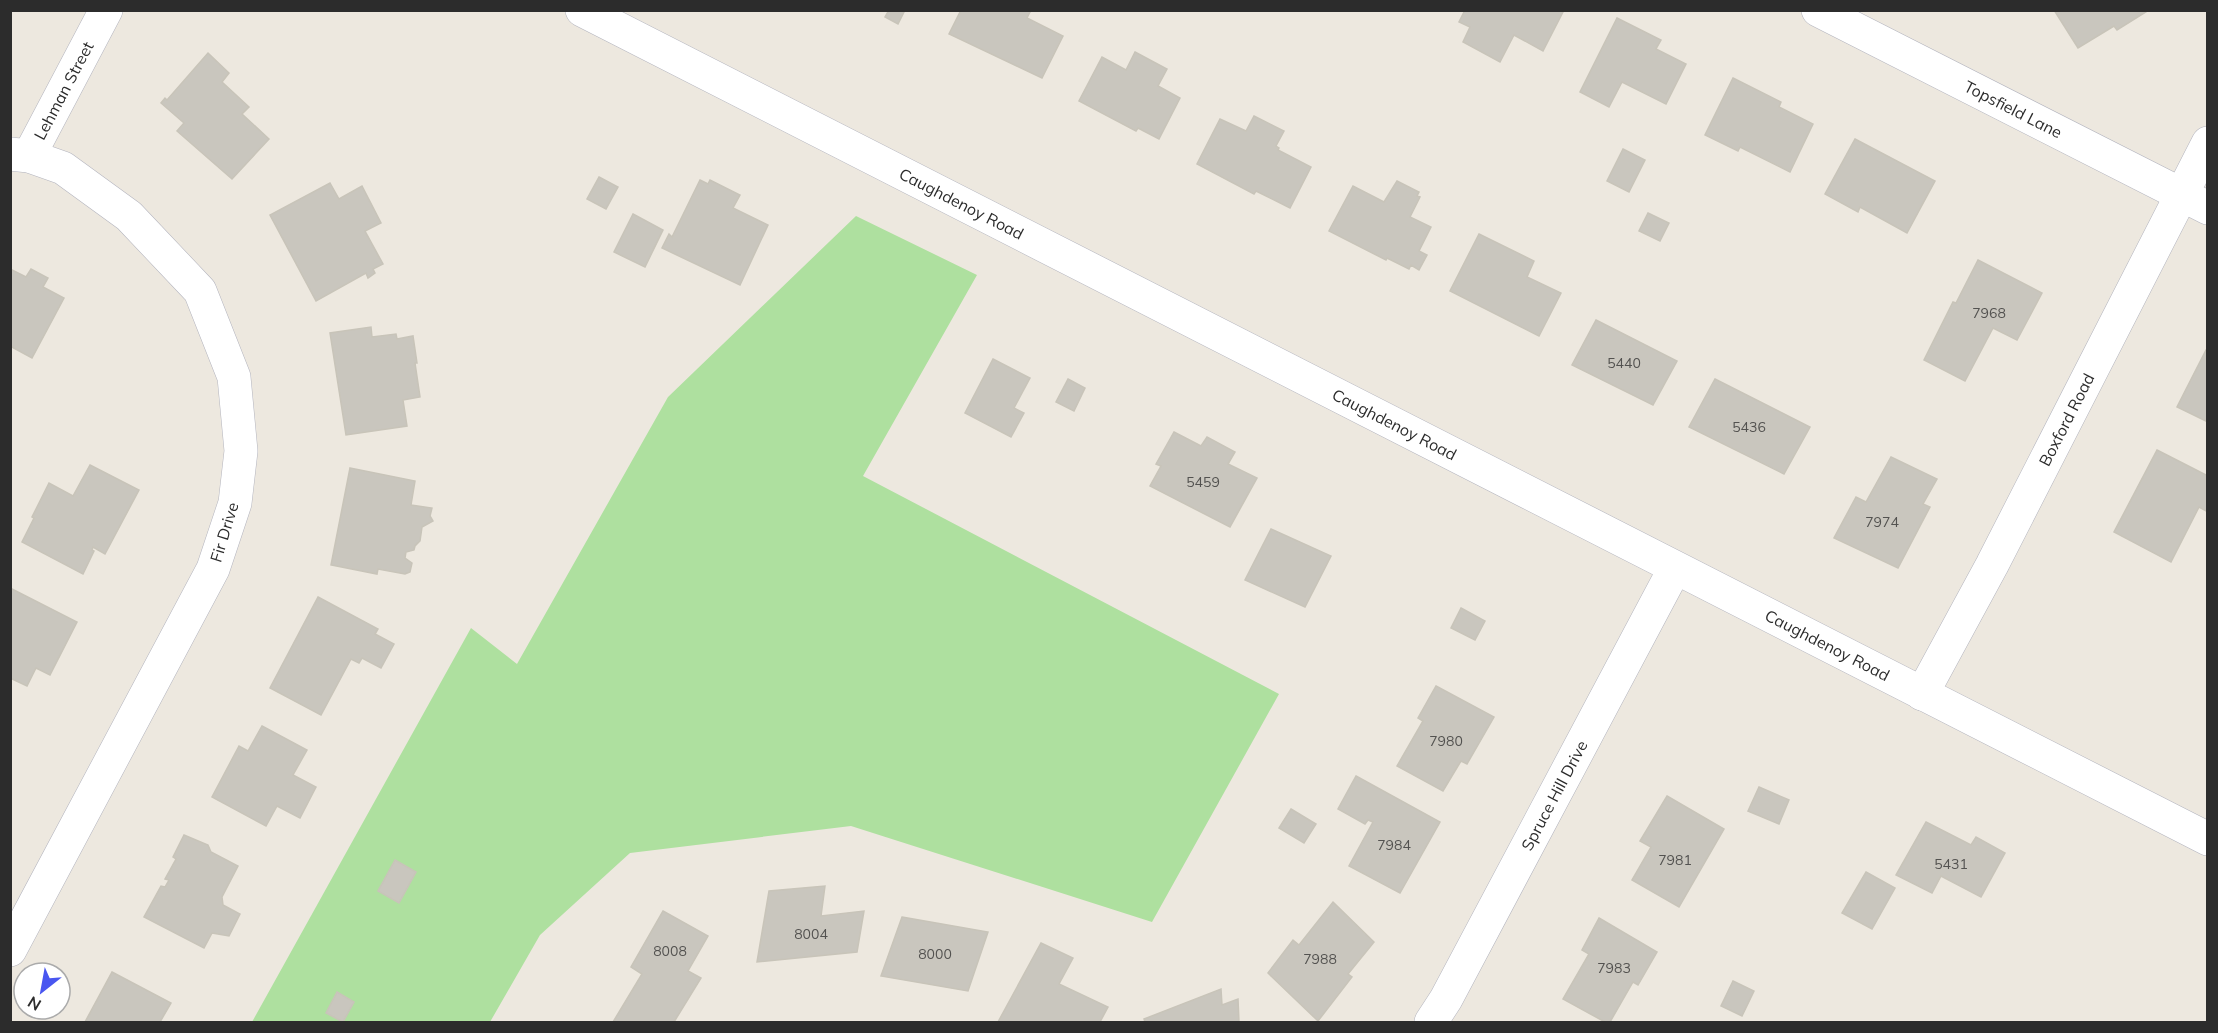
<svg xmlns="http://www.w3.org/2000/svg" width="2218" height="1033" font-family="Mulish,sans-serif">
	<rect width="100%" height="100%" fill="#ede8df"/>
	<path fill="#aee09f" d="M856 216 977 275 863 476 1279 694 1152 922 851 826 630 853 540 935 490 1022H252L471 628 517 664 668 397Z"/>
	<g fill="#c9c6be" stroke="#c8c4b9" stroke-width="1.5">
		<path d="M889 10H905L898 24 885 17Z"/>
		<path d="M961 10H1031L1027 18 1063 36 1042 78 949 34Z"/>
		<path d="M1465 10H1564L1543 51 1514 35 1500 62 1463 42 1470 27 1459 22Z"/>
		<path d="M2054 10H2149L2117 30 2114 26 2078 48Z"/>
		<path d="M1617 18 1661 40 1656 49 1686 64 1666 104 1622 82 1609 107 1580 92Z"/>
		<path d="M1135 52 1167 69 1158 86 1180 98 1159 139 1138 128 1136 131 1079 101 1102 57 1126 70Z"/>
		<path d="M208 53 229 73 222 82 249 107 242 114 269 139 232 179 177 131 184 123 161 103 165 98 167 100Z"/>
		<path d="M1733 78 1781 102 1779 107 1813 124 1790 172 1740 147 1738 151 1705 135Z"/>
		<path d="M1254 116 1284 131 1276 146 1279 148 1278 150 1311 167 1290 208 1256 191 1254 194 1197 164 1220 119 1246 131Z"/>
		<path d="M1855 139 1935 181 1907 233 1860 207 1858 212 1825 194Z"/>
		<path d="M1623 149 1645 160 1629 192 1607 181Z"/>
		<path d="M599 177 618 187 606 209 587 199Z"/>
		<path d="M700 180 708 184 710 180 740 195 733 208 768 225 740 285 662 248 669 234 672 237Z"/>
		<path d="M1397 181 1419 192 1417 196 1420 197 1410 217 1431 227 1419 251 1427 255 1419 270 1411 265 1409 269 1387 258 1386 260 1329 231 1353 186 1384 202Z"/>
		<path d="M330 183 339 199 362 186 381 223 365 231 383 264 373 269 375 273 368 278 366 273 316 301 270 215Z"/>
		<path d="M1648 213 1669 223 1660 241 1639 231Z"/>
		<path d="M633 214 663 230 645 267 614 252Z"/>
		<path d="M1479 234 1534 261 1527 277 1561 293 1539 336 1450 291Z"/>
		<path d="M1978 260 2042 293 2017 340 1993 328 1965 381 1924 360 1953 302 1956 303Z"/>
		<path d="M10 269 26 277 31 269 48 278 43 287 64 298 32 358 10 346Z"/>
		<path d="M1596 320 1677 361 1653 405 1572 365Z"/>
		<path d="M371 327 372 337 396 334 397 339 413 336 417 363H415L420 397 403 400 407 426 346 435 330 333Z"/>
		<path d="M2206 350H2208V422L2177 407Z"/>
		<path d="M993 359 1030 378 1014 408 1024 413 1011 437 965 413Z"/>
		<path d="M1068 379 1085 388 1074 411 1056 402Z"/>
		<path d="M1715 379 1810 427 1784 474 1689 427Z"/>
		<path d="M1174 432 1201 446 1207 437 1235 452 1228 464 1257 478 1230 527 1150 486 1161 466 1156 464Z"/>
		<path d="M2157 450 2208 476V512L2199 507 2171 562 2114 532Z"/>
		<path d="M1891 457 1937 479 1923 504 1930 507 1898 568 1834 538 1856 497 1866 502Z"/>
		<path d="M90 465 139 490 105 554 93 547 92 550 94 551 83 574 22 542 34 518 32 517 49 483 73 496Z"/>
		<path d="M350 468 415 481 411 505 432 508 430 516 433 521 422 527 420 541 415 546 414 550 406 552 405 558 412 563 410 572 405 574 378 569 377 574 331 565Z"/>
		<path d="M1271 529 1331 556 1305 607 1245 580Z"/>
		<path d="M10 588 77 622 50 675 36 668 27 686 10 678Z"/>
		<path d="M318 597 378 629 375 634 394 644 381 668 362 658 359 663 351 659 321 715 270 688Z"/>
		<path d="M1461 608 1485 621 1475 640 1451 628Z"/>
		<path d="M1436 686 1494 717 1467 764 1461 761 1443 791 1397 766 1423 721 1418 718Z"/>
		<path d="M262 726 307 750 293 775 316 787 300 818 277 806 266 826 212 797 239 746 248 751Z"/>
		<path d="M1356 776 1440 822 1400 893 1349 866 1373 822 1368 820 1365 824 1338 809Z"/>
		<path d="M1759 787 1789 800 1779 824 1748 811Z"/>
		<path d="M1667 796 1724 829 1679 907 1632 880 1651 847 1640 841Z"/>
		<path d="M1291 809 1316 824 1304 843 1279 828Z"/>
		<path d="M1926 822 1971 845 1976 837 2005 853 1981 897 1941 876 1932 893 1896 875Z"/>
		<path d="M184 835 208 845 211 852 238 866 222 897 223 905 240 914 229 936 212 933 204 948 144 917 161 886 165 887 169 880 165 879 176 859 173 857Z"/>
		<path d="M395 860 416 872 399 903 378 891Z"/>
		<path d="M1866 872 1895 888 1872 929 1842 913Z"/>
		<path d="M825 886 821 916 864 911 857 952 757 962 769 891Z"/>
		<path d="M1333 902 1374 942 1348 974 1352 977 1318 1021 1268 973 1293 940 1299 945Z"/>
		<path d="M663 911 708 936 688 971 701 978 674 1022H613L642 974 631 967Z"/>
		<path d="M902 917 988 932 968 991 881 976Z"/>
		<path d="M1599 918 1657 952 1638 985 1633 982 1610 1022H1605L1563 999 1589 954 1582 950Z"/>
		<path d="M1041 943 1073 958 1059 984 1108 1007 1100 1022H998Z"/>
		<path d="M112 972 171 1003 160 1022H85Z"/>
		<path d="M1733 981 1754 991 1742 1016 1721 1006Z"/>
		<path d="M1221 989 1222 1005 1238 999 1239 1022H1145L1144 1019Z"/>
		<path d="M337 992 354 1002 343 1022 326 1013Z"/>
	</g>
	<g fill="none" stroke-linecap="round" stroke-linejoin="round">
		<g stroke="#b3b4be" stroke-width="34">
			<g id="street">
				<path id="s1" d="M1818 10 2208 208"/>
				<path d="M10 154 29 156 63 168 129 216 200 291 234 377 241 451 235 503 213 569 10 950"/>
				<path id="s2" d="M29 156 106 10"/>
				<path id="s3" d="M1922 694 1992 565 2208 143"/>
				<path id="s4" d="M1431 1022 1446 999 1675 568"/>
			</g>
		</g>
		<g stroke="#b3b4be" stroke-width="34">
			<g id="secondary">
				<path id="s5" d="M582 10 2208 839"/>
			</g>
		</g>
		<use href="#street" stroke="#fff" stroke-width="33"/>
		<use href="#secondary" stroke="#fff" stroke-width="33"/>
	</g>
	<g text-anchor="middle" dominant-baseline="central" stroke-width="5" stroke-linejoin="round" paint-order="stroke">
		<g font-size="14" fill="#535250">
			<text x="1989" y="313">7968</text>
			<text x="1624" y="363">5440</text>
			<text x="1749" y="427">5436</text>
			<text x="1203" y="482">5459</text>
			<text x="1882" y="522">7974</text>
			<text x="1446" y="741">7980</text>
			<text x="1394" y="845">7984</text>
			<text x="1675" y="860">7981</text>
			<text x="1951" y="864">5431</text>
			<text x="811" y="934">8004</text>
			<text x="670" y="951">8008</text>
			<text x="935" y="954">8000</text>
			<text x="1320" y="959">7988</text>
			<text x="1614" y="968">7983</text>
		</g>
		<g font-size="16" fill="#2c2c2c" stroke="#fff">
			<text stroke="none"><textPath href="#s2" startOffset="74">Lehman Street</textPath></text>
			<text stroke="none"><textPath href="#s1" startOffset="219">Topsfield Lane</textPath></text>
			<text stroke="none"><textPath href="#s5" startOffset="426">Caughdenoy Road</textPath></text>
			<text stroke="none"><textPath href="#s3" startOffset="310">Boxford Road</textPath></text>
			<text stroke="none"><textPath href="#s5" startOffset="912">Caughdenoy Road</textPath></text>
			<text transform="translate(224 532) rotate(-73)">Fir Drive</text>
			<text stroke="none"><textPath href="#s5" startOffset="1398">Caughdenoy Road</textPath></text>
			<text stroke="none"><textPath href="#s4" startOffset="258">Spruce Hill Drive</textPath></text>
		</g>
	</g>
	<rect width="2218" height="1033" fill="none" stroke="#2c2c2c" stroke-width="24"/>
	<g transform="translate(42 991) rotate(211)"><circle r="28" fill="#ffffff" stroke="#ababab" stroke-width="1.5"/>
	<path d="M0-4.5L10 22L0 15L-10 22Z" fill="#4956f0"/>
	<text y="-9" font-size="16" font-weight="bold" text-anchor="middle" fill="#2c2c2c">N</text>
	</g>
</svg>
